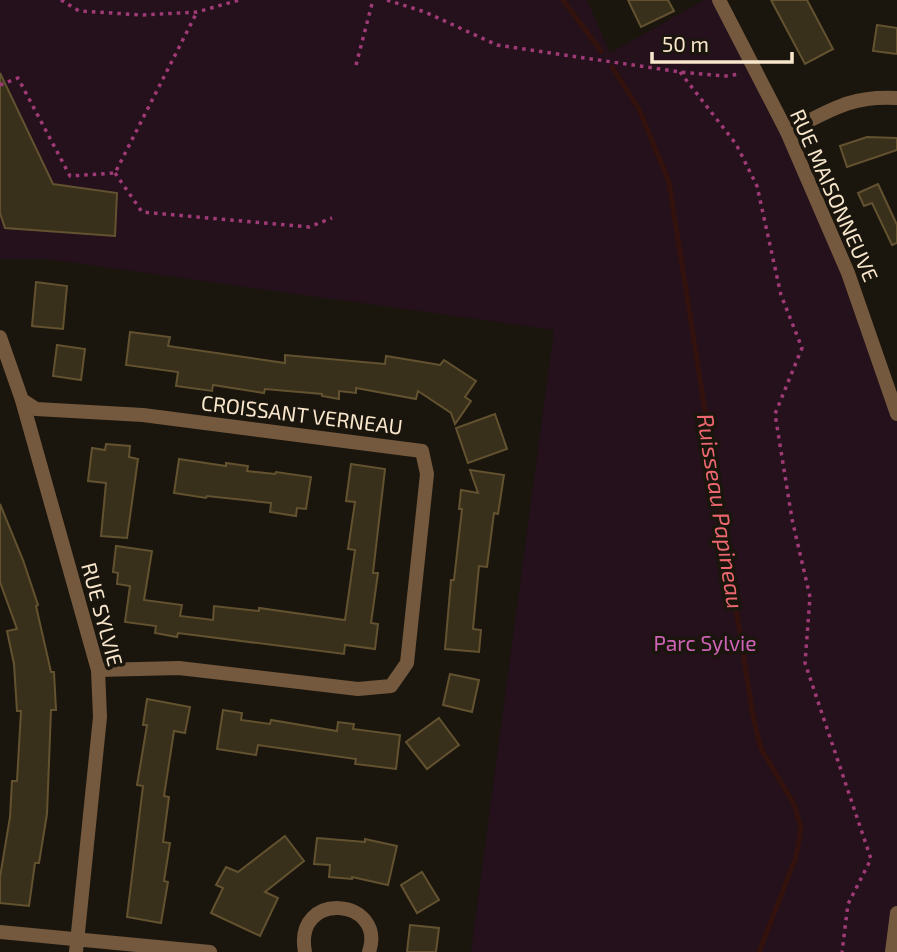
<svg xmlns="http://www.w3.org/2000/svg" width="897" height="952" font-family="'Exo 2',sans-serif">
	<rect width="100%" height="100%" fill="#1b160d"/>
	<path fill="#24111c" d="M0 0H587L610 53 704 0H719L787 132 897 414V912L892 952H471L554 330 46 259H0Z"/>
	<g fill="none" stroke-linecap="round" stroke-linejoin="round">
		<g stroke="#33110d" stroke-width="5">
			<path d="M563 0 601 51"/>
			<path d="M612 67 639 109 669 182 753 716 761 749 795 806 801 829 796 857 759 952"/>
		</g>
	</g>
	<g fill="#39301b" stroke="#635230" stroke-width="2">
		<path d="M628 0H668L674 11 641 27Z"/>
		<path d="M771 0H807L833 49 805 64Z"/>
		<path d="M877 25 897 28V54L873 51Z"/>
		<path d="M0 73 53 184 117 193 115 236 5 228 0 213Z"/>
		<path d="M867 137 897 138V150L847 167 840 146Z"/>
		<path d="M878 184 897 225V243L892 245 872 203 864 206 858 193Z"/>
		<path d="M36 282 67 286 63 329 32 326Z"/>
		<path d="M130 332 170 337 168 346 285 363V355L385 364 386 356 440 365 444 360 476 381 465 397 471 401 455 424 451 413 418 391 416 399 356 388V393L339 391V399L322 396V394L265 389 264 393 213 385 212 391 176 386 178 372 126 365Z"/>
		<path d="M57 345 85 349 81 380 53 376Z"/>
		<path d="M495 414 507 449 468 463 456 428Z"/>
		<path d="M106 444 130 446 129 457 138 459 127 538 101 536 106 483 88 481 92 448 105 450Z"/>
		<path d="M179 459 226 466V463L248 466 247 471 275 474 276 472 311 477 306 509 297 508 296 516 270 512 271 503 207 496 206 498 174 493Z"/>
		<path d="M351 464 385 469 373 573H378L371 623 378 624 375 649 345 645 344 654 178 633 177 637 155 633 156 626 125 622 130 586 117 584 118 573 113 572 116 546 152 551 144 600 182 605 180 616 213 620 214 606 259 611V608L345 620 355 550 348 549 355 502 346 501Z"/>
		<path d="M470 470 504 475 498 514 494 513 487 567 479 566 473 629 481 630 479 652 445 649 451 580H454L462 509H459L461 490 478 493Z"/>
		<path d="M0 504 23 560 38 605 36 606 51 672H54L56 710H51L47 814 39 863H35L29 906 0 903V877L10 817 12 781H17L21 711H17L14 664 7 631 17 629 0 582Z"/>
		<path d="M450 674 479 680 472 712 443 705Z"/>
		<path d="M147 699 190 707 185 733 174 731 164 796 169 797 163 842 170 843 164 881 168 882 161 923 127 917 143 786 137 785 147 725H143Z"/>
		<path d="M223 710 242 713 241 720 270 724 271 720 337 731 338 722 354 724 353 729 400 735 396 769 355 764 356 759 258 745 256 755 217 749Z"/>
		<path d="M439 718 459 745 427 769 406 742Z"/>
		<path d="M285 836 304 861 265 892 278 898 260 936 211 913 223 888 216 885 226 867 238 872Z"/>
		<path d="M317 838 365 842V839L397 846 388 885 352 877V879L329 877 330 865 314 864Z"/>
		<path d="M422 872 439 900 417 913 401 885Z"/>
		<path d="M410 925 439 928 436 952H407Z"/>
	</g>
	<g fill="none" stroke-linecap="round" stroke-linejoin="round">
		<g stroke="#a03a76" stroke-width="3.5" stroke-dasharray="3.5 5" stroke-linecap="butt">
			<path d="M61 0 79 11 143 15 197 12 239 0"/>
			<path d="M387 0 425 12 497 45 680 72 725 76 741 74"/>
			<path d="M356 65 373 0"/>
			<path d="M680 72 736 144 757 186 781 295 802 348 775 414 792 519 810 597 805 663 871 859 848 904 842 952"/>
			<path d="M0 85 18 78 70 176 115 173 197 12"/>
			<path d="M115 173 142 212 309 227 332 218"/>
		</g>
		<g stroke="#74593e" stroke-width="14">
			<path d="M719 0 787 132 848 273 897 414"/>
			<path d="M787 132C828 112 849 95 897 98"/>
			<path d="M0 337 22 400 98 670 100 717 76 952"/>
			<path d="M22 400 36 409 143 415 422 451 427 474 407 663 391 686 358 689 179 668 98 670"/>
			<path d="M0 932 210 952"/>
			<path d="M305 952C293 889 387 898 369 952"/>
			<path d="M892 952 897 913"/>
		</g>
	</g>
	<g text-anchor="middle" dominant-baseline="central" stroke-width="7" stroke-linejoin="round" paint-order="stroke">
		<g font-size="21" fill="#f9e7cd" stroke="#1b160d">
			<text transform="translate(835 195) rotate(66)">RUE MAISONNEUVE</text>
			<text transform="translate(302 414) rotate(7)">CROISSANT VERNEAU</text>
			<text transform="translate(103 614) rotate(75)">RUE SYLVIE</text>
		</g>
		<g font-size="21" fill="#cf63b8" stroke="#1b160d">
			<text x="705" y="642">Parc Sylvie</text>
		</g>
		<g font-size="23" font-style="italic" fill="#ed6770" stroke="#1b160d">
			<text transform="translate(721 511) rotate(81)">Ruisseau Papineau</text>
		</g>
	</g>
	<path d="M652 52v10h140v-10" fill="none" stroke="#f9e7cd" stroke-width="3.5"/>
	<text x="662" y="52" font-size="21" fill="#f9e7cd" stroke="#1b160d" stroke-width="5" paint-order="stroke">50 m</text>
</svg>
